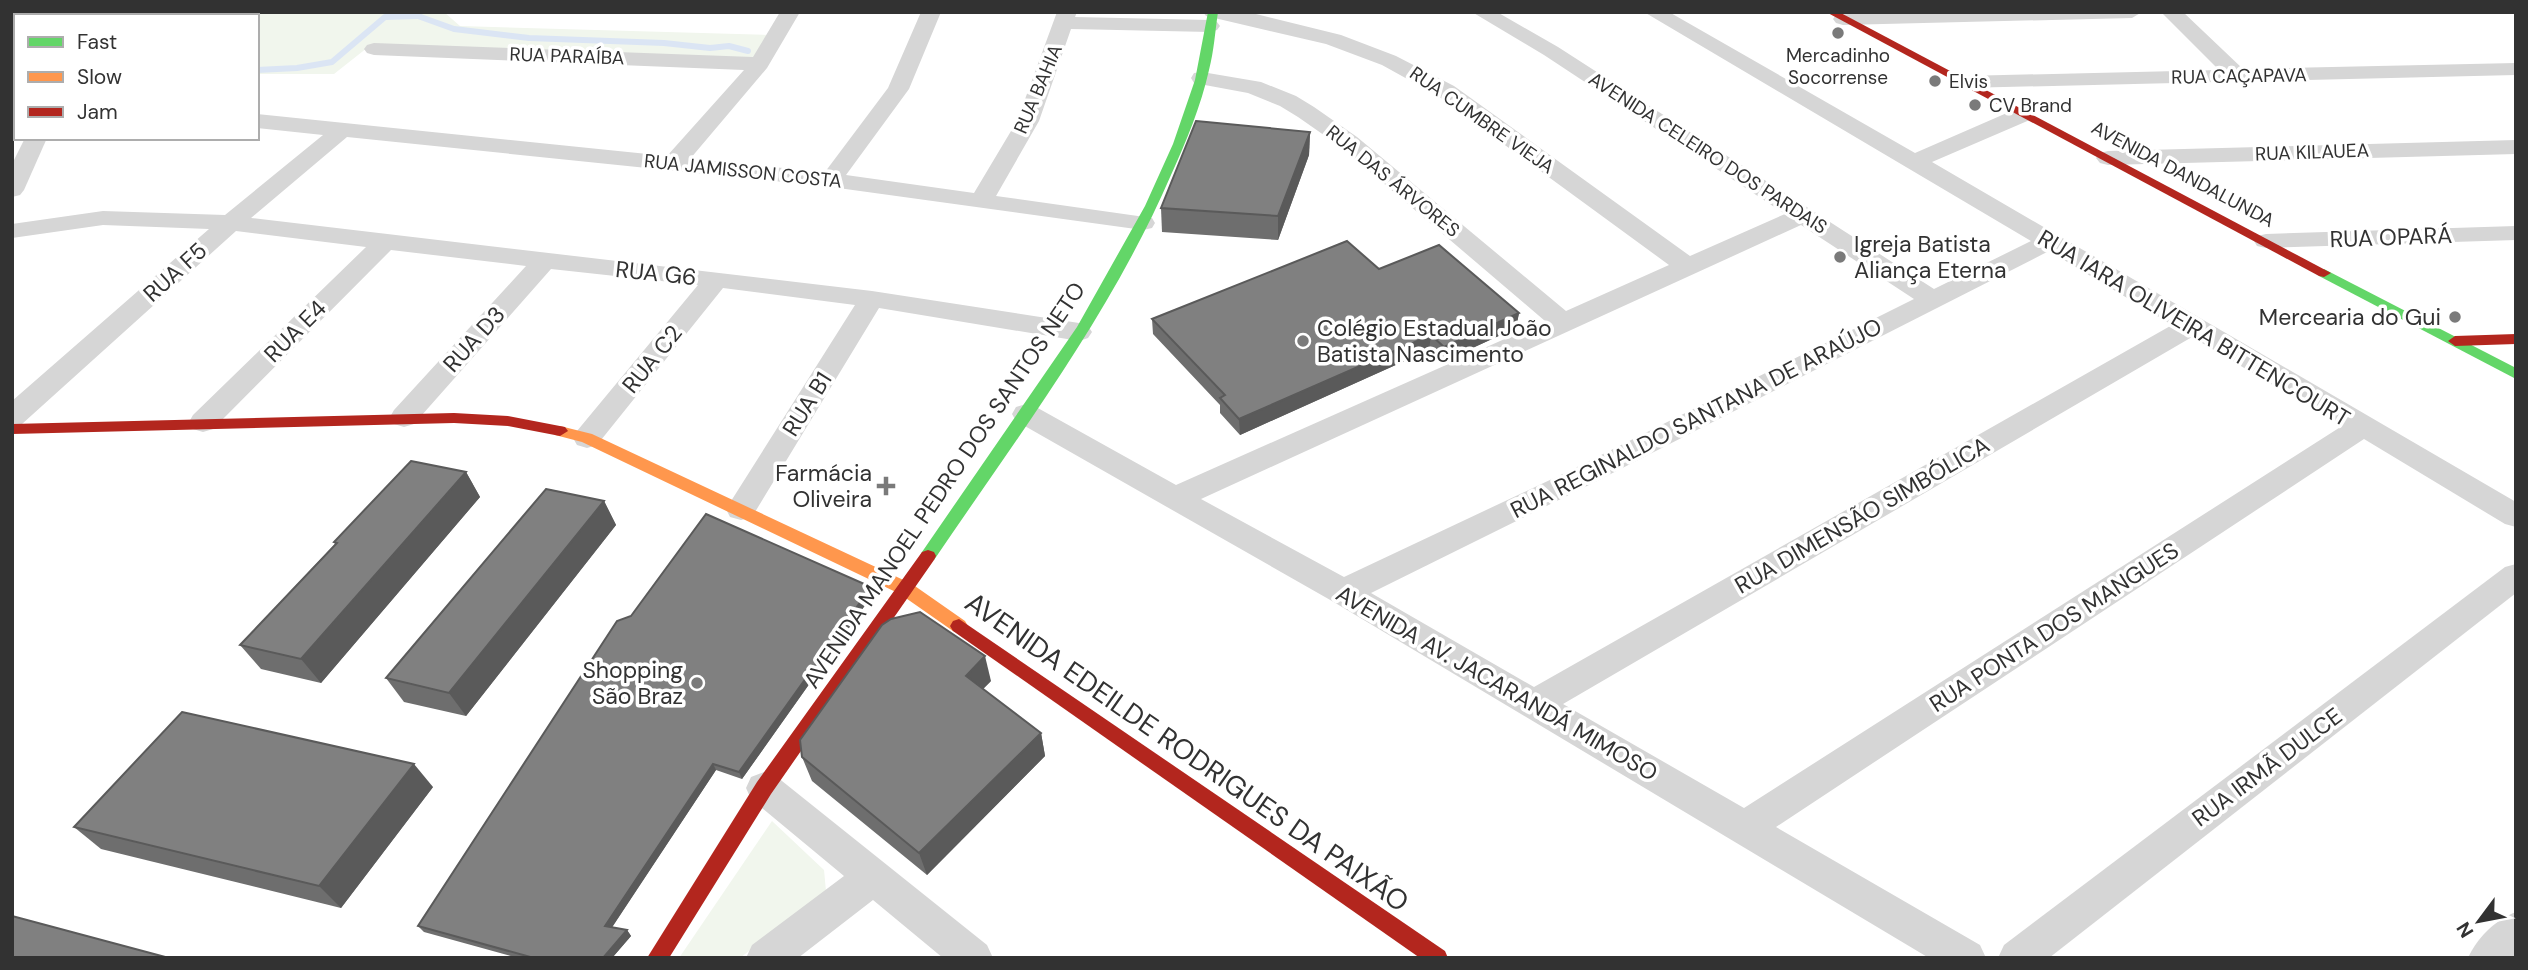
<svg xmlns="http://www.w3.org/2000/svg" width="2528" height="970" font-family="'DM Sans',sans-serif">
	<rect width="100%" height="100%" fill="#fff"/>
	<g fill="#f1f6ed">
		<path d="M102 12H444L460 26 771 35 756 59 372 44 334 74H257V16H101Z"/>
		<path d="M772 821 824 870 826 891 740 958H679Z"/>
	</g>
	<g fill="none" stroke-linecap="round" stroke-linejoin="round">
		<g stroke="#dbe5f4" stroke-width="6">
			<path d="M420 12 418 16 454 29 529 38 664 43 710 48 729 46 748 51"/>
			<path d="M257 70 297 68 332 62 385 17 418 16"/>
		</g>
		<g fill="#d6d6d6" fill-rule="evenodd">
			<path d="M76 12H96L95 16H75Z"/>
			<path d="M780 12H800L767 68 690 159 825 172 888 88 921 12H941L909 89 846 175 974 193 1017 121 1057 12H1077L1075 17 1210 20 1217 22 1220 26 1217 30 1210 32 1071 29 1039 121 996 196 1152 218 1155 223 1152 228 1143 230 831 187 347 137 251 218 872 291 1079 323 1088 326 1092 332 1088 338 1079 341 879 308 752 517 741 520 730 517 726 509 855 305 723 288 597 445 587 448 577 445 573 438 577 431 698 285 551 269 414 424 404 427 394 424 390 417 394 410 526 266 391 250 213 429 203 432 193 429 189 422 193 415 366 247 236 231 22 424 12 427V401L209 229 103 225 12 238V224L103 211 225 215 323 135 257 128V114L667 156 744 70 374 55 367 53 364 49 367 45 374 43 753 57Z"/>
			<path d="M1203 12H1248L1341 35 1396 56 1454 86 1690 256 1785 214 1544 55 1472 12H1497L1558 47 1934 289 2031 241 1644 12H1669L1915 153 2016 109H2032L2035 114 2032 119 1932 162 2516 502V527L2505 524 2364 439 1776 827 1980 945 1986 958H1929L1332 601 1016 421 1012 414 1016 407 1026 404 1036 407 1176 485 1545 321 1341 147 1298 117 1280 106 1248 93 1194 83 1191 78 1194 73 1202 72 1261 82 1296 96 1314 107 1357 137 1566 311 1669 265 1438 96 1382 65 1326 44 1206 16ZM1801 225 1914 299 1571 470 1344 577 1201 499ZM2049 251 2172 325 1534 687 1371 593 1591 484ZM2192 337 2342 426 1744 808 1563 704Z"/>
			<path d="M1873 12H2142L2132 18 1843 25 1836 23 1833 19 1836 15Z"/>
			<path d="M2161 12H2183L2243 69 2516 63V75L1963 88 1955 87 1952 82 1955 77 1963 76 2219 70Z"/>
			<path d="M25 138H47L24 190 20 195 12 197V164Z"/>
			<path d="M2516 140V154L2108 165 2100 163 2096 158 2100 153 2108 151Z"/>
			<path d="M2516 226V240L2266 248 2257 246 2254 241 2257 236 2266 234Z"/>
			<path d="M2516 564V593L2049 958H1998L2004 945 2505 567Z"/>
			<path d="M764 772 777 777 987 945 993 958H943L873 900 798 958H746L752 945 844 876 751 799 746 788 751 777Z"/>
			<path d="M2516 912 2515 958H2468C2477 938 2495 920 2516 912Z"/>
		</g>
		<g fill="#63d668" fill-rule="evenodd">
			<path d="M1208 12H1218C1215 32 1214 51 1209 70 1201 106 1186 142 1171 175 1111 314 1018 436 934 560H922L920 556 922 552 1077 327 1145 206 1173 144 1195 80Z"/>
			<path d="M2324 269 2516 368V379L2319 276 2317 273Z"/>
		</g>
		<path fill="#ff974d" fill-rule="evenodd" d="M560 426 592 434 912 584 965 621 968 626 965 631 959 633 953 631 900 594 582 442 555 435 552 431 555 427Z"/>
		<g fill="#b3261e" fill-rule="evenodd">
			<path d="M1826 12H1839L2331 273 2324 277 2319 276Z"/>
			<path d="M2516 334V344L2455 346 2448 341 2455 336Z"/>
			<path d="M454 413 508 416 565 427 568 431 560 436 508 426 454 423 12 434V424Z"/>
			<path d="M928 550 934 552 936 556 934 560 771 794 669 958H647L757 782 922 552Z"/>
			<path d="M959 619 1445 951 1448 958H1420L953 631 950 626 953 621Z"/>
		</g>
	</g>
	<g fill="#6e6e6e">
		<path d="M1310 132 1309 155 1278 240 1162 232 1161 208Z"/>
		<path d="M1379 269 1519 313 1516 328 1442 362 1429 350 1240 435 1220 413V405L1153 334 1152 319Z"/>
		<path d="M466 472 480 497 321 683 261 669 240 645 335 544 334 542Z"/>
		<path d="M604 501 616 525 466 716 404 702 386 678Z"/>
		<path d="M873 594 742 779 716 770 612 927 627 930 631 936 612 958H518L424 932 418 926Z"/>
		<path d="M991 681 983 689 1041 733 1045 756 927 875 812 781 802 757Z"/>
		<path d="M433 787 341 908 101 849 74 827Z"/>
	</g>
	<g fill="#5a5a5a">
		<path d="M1310 132 1309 155 1278 240V216Z"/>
		<path d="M1519 313 1516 328 1442 362 1444 347Z"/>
		<path d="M1431 335 1429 350 1240 435 1239 419Z"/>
		<path d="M466 472 480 497 321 683 301 659Z"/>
		<path d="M604 501 616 525 466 716 449 693Z"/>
		<path d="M871 587 873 594 742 779 739 772Z"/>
		<path d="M985 656 991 681 972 700 966 676Z"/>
		<path d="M1041 733 1045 756 927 875 919 853Z"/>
		<path d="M414 764 433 787 341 908 319 886Z"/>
		<path d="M713 764 716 770 609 932 605 926Z"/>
		<path d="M627 930 631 936 612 958H603Z"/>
	</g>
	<g fill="#808080" stroke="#5a5a5a" stroke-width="2">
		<path d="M1196 121 1310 132 1278 216 1161 208Z"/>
		<path d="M1347 241 1379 269 1439 245 1519 313 1444 347 1431 335 1239 419 1220 398 1225 395 1152 319Z"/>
		<path d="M411 461 466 472 301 659 240 645 337 543 334 542Z"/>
		<path d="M546 489 604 501 449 693 386 678Z"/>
		<path d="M706 514 871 587 739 772 713 764 605 926 627 930 603 958H534L418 926 617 621 631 616Z"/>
		<path d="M920 612 985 656 966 676 1041 733 919 853 802 757 800 740 882 625 891 619Z"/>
		<path d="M182 712 414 764 319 886 74 827Z"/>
		<path d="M12 916 169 958H12Z"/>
	</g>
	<g fill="#7a7a7a" stroke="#fff" stroke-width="2.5">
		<circle cx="1838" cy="33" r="7"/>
		<circle cx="1935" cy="81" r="7"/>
		<circle cx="1975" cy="105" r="7"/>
		<circle cx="1840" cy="257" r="7"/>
		<circle cx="2455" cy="317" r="7"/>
		<circle cx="1303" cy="341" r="7"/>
		<path d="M882.5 475.5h7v7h7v7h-7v7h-7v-7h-7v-7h7z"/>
		<circle cx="697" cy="683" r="7"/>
	</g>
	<g text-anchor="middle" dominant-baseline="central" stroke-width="7" stroke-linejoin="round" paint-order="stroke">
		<g font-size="19" fill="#323232" stroke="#fff" text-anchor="start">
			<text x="1838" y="55" text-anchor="middle">Mercadinho<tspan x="1838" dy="22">Socorrense</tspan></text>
			<text x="1949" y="81">Elvis</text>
			<text x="1989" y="105">CV Brand</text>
		</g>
		<g font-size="19" fill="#323232" stroke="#fff">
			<text transform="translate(567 56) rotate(2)">RUA PARAÍBA</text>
			<text transform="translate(2239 76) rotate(-1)">RUA CAÇAPAVA</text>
			<text transform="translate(1038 89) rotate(-67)">RUA BAHIA</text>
			<text transform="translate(1482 120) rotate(35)">RUA CUMBRE VIEJA</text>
			<text transform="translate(2312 152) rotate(-2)">RUA KILAUEA</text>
			<text transform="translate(1708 153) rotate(33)">AVENIDA CELEIRO DOS PARDAIS</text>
			<text transform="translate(743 171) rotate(6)">RUA JAMISSON COSTA</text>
			<text transform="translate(2183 174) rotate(28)">AVENIDA DANDALUNDA</text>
			<text transform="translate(1393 181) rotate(39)">RUA DAS ÁRVORES</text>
		</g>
		<g font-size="23" fill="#323232" stroke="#fff">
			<text transform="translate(2391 237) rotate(-2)">RUA OPARÁ</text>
			<text transform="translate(175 272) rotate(-42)">RUA F5</text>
			<text transform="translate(656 273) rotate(6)">RUA G6</text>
			<text transform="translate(2194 328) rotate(31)">RUA IARA OLIVEIRA BITTENCOURT</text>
			<text transform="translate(295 331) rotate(-45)">RUA E4</text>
			<text transform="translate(474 339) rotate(-48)">RUA D3</text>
			<text transform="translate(652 359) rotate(-51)">RUA C2</text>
			<text transform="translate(807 404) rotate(-58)">RUA B1</text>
			<text transform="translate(1696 418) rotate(-27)">RUA REGINALDO SANTANA DE ARAÚJO</text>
			<text transform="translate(944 485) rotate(-56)">AVENIDA MANOEL PEDRO DOS SANTOS NETO</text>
			<text transform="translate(1862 515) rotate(-30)">RUA DIMENSÃO SIMBÓLICA</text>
			<text transform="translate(2054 627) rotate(-33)">RUA PONTA DOS MANGUES</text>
			<text transform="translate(1497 683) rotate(30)">AVENIDA AV. JACARANDÁ MIMOSO</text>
			<text transform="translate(2267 767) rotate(-37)">RUA IRMÃ DULCE</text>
		</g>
		<g font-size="23" fill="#323232" stroke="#fff" text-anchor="end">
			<text x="1854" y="244" text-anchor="start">Igreja Batista<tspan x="1854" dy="26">Aliança Eterna</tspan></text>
			<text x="2441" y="317">Mercearia do Gui</text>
			<text x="1317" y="328" text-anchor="start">Colégio Estadual João<tspan x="1317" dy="26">Batista Nascimento</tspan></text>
			<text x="872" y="473">Farmácia<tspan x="872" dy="26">Oliveira</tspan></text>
			<text x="683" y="670">Shopping<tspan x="683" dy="26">São Braz</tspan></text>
		</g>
		<g font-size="28" fill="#323232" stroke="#fff">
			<text transform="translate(1187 752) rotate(35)">AVENIDA EDEILDE RODRIGUES DA PAIXÃO</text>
		</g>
	</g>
	<rect width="2528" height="970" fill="none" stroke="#323232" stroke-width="28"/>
	<rect x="14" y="14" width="245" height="126" fill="#ffffff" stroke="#adadad" stroke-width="2"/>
	<rect x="28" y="37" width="35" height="10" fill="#63d668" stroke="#adadad" stroke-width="2"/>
	<text x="77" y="49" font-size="21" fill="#323232">Fast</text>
	<rect x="28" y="72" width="35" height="10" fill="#ff974d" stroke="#adadad" stroke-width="2"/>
	<text x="77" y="84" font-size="21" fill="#323232">Slow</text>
	<rect x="28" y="107" width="35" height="10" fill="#b3261e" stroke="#adadad" stroke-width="2"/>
	<text x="77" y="119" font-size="21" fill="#323232">Jam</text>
	<g transform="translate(2479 921) rotate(238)" stroke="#ffffff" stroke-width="5" paint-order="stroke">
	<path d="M0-5L12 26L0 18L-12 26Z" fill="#323232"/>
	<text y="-10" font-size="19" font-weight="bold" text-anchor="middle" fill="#323232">N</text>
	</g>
</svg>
